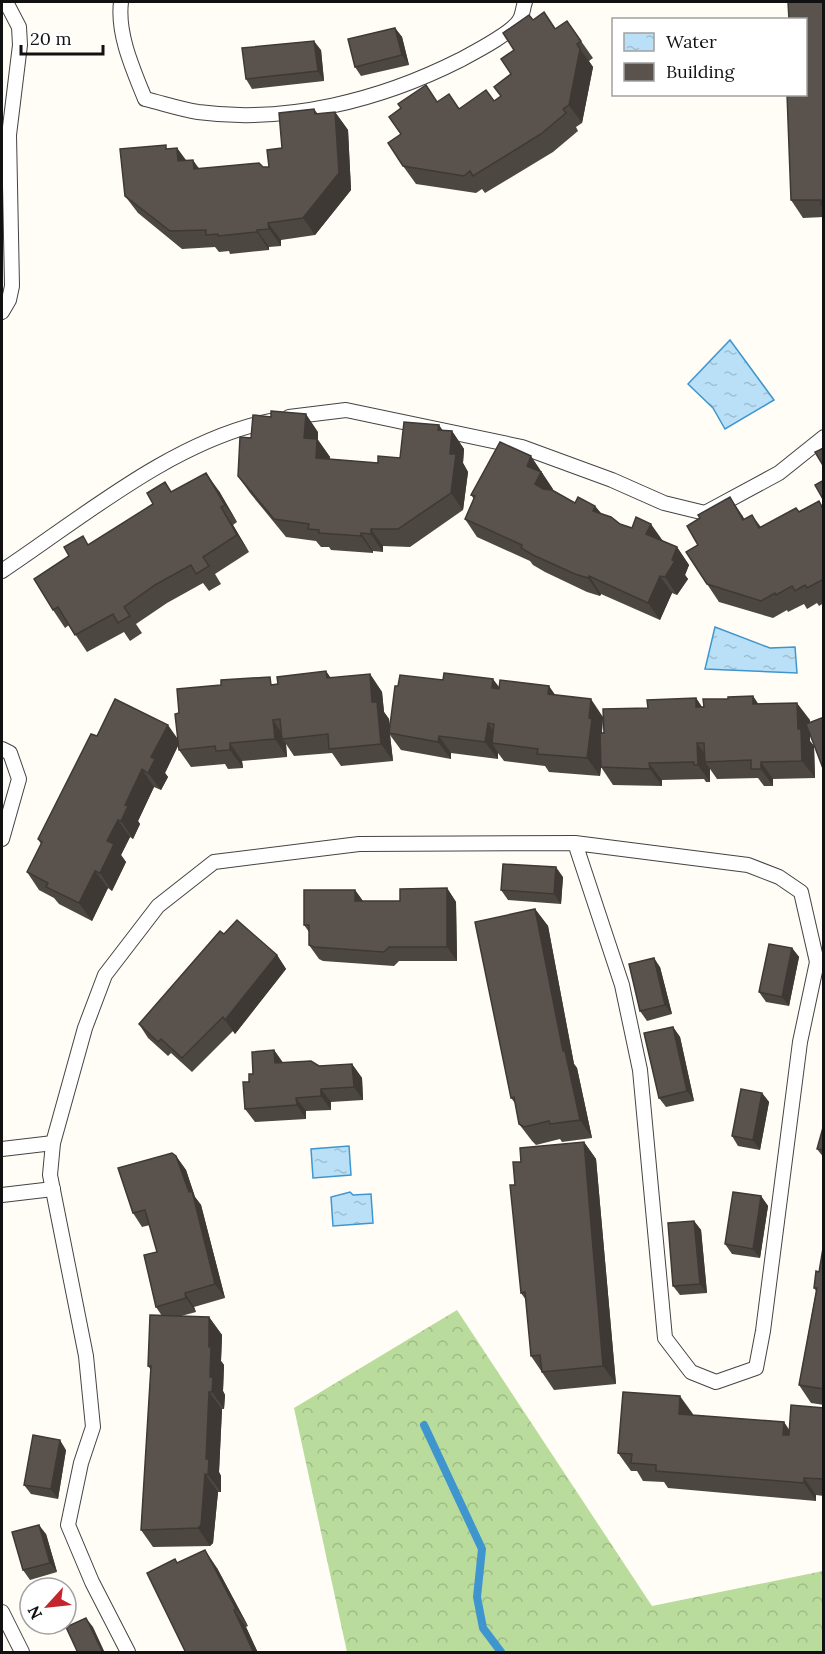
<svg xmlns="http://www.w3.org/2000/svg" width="825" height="1654" font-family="Lora,serif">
	<defs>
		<pattern id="forest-crowns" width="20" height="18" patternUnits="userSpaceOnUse" patternTransform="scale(1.5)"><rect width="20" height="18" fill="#b9dc9c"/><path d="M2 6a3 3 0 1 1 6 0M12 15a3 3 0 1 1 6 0" fill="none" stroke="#9ebc85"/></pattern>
		<pattern id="water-ripples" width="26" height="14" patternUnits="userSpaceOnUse" patternTransform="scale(1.5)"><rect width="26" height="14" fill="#b9e0f7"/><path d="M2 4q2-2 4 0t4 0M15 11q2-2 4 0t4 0" fill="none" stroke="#9ebfd3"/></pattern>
	</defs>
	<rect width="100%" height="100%" fill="#fffdf5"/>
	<path fill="url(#forest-crowns)" d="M457 1310 652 1606 823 1571V1652H347L294 1408Z"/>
	<g fill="url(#water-ripples)" stroke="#3f96cf" stroke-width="1.5">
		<path d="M730 340 774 400 725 429 713 408 688 384Z"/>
		<path d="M715 627 770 648 795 647 797 673 705 669Z"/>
		<path d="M349 1146 351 1175 313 1178 311 1149Z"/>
		<path d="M350 1192 353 1195 371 1194 373 1223 333 1226 331 1197Z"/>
	</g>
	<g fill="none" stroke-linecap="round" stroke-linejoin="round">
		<path stroke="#3f96cf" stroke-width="8" d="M424 1425 482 1549 477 1597 483 1628 501 1652"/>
		<g stroke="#444" stroke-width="16">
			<g id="lane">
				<path d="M121 2C117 34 133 69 145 99 162 103 180 109 198 112 287 124 381 100 460 60 473 53 514 32 520 19 523 14 523 7 525 2"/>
				<path d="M2 312 9 300 12 286 9 135 20 45 19 27 6 2"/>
				<path d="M289 417 346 410 522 447 612 480 664 503 705 513 779 473 824 437"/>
				<path d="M2 571C83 517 173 441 270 421"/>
				<path d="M2 749 10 753 19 779 2 839"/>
				<path d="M2 1149 53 1143"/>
				<path d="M2 1195 53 1189"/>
				<path d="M2 1612 22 1652"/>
				<path d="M128 1652 92 1582 68 1525 81 1463 93 1427 86 1356 50 1175 53 1143 85 1028 105 975 158 906 214 862 359 844 575 843 748 865 779 877 801 892 817 962 800 1042 763 1331 756 1368 716 1382 691 1372 665 1338 640 1070 622 985 575 843"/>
			</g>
		</g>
		<use href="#lane" stroke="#fff" stroke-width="14"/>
	</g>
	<g fill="#4d4742">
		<path d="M824 2V217L803 218 791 200 806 94Z"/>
		<path d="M544 12 556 29 567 21 593 58 589 61 593 67 582 123 576 127 578 131 553 152 485 193 482 189 476 193 416 184 403 166 401 134V108L437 102 459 108 494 101 501 97 511 74 514 50 533 20Z"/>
		<path d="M395 28 402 37 409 65 361 76 355 67Z"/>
		<path d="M321 50 324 81 252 89 246 79Z"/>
		<path d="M314 109 318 114 335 112 348 130 351 190 315 235 281 240V246L269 247V250L230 254 229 251 219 252 215 247 182 249 138 213 125 196 168 149 177 148 186 160 199 168 269 167 282 148Z"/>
		<path d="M443 431H452L464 449 463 463 468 472 463 510 410 547 383 546V552L373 551V553L331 550 329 547H321L316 541 286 537 250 493 238 476 251 438 318 432V440L330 457 329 459 378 463 400 458Z"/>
		<path d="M543 473V475L553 490 575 503 595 506 601 513 620 524 677 547 689 565 685 575 688 579 677 595 672 593 660 620 601 594 600 596 587 592 545 572 533 565 530 561 477 537 465 519 474 499 471 495Z"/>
		<path d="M219 491 237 522 233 525 249 552 215 574 221 584 209 591 203 583 167 603 136 624 142 633 130 641 124 632 87 652 69 625 65 628 53 610 89 545 172 492Z"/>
		<path d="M819 501 823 507 824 506V603L819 606 817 603 807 609 804 604 788 612 787 610 773 618 719 602 707 584 698 545 700 518 742 515 744 519 752 515 761 527 799 511Z"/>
		<path d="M370 674 382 692 384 712 389 719 390 726 499 687 555 695 603 717 602 732V733H604L648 708 696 698 702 707 728 699 753 696 758 704 810 720V741L814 746 815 778 773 779V786H764L758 778 717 779 710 769V782H706L704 779 662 780V786L613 785 601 767 600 776 549 772 545 766 504 761 498 753V759L451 753V759L401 750 390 735 393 761 341 766 332 753 294 756 286 744 287 757 242 761 243 768 228 769 225 764 191 767 179 750 178 745 165 773 168 777 161 790 154 787 138 821 140 824 133 839 130 837 121 855 126 862 112 891 108 888 92 921 59 904 54 898 39 890 27 872 41 844 38 839 97 736 178 739 179 713 275 684Z"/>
		<path d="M563 877 561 904 508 900 501 890Z"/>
		<path d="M447 888 456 902 457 961H399L394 966 323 961 319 959 309 945V932L304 925 355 890 363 901H400Z"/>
		<path d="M535 909 548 926 574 1064 577 1068 592 1138 562 1142 560 1139 536 1145 532 1141 519 1124 515 1103 511 1098Z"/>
		<path d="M224 934 277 955 286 969 235 1034 233 1031 192 1072 171 1053 168 1056 148 1038 139 1024Z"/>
		<path d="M792 948 799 957 789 1006 766 1002 759 992Z"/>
		<path d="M660 967 672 1014 647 1021 640 1011Z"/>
		<path d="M673 1027 680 1037 694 1101 666 1107 659 1098Z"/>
		<path d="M274 1050 283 1063 319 1066 352 1064 362 1078 363 1100 331 1102V1110L306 1111V1119L255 1122 245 1109 249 1082Z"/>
		<path d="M762 1093 769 1102 760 1150 738 1146 732 1136Z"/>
		<path d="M824 1124V1158L817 1149Z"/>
		<path d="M584 1142 596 1159 616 1384 554 1390 531 1356 526 1300 521 1293 515 1185 521 1162Z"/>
		<path d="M176 1156 186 1170 195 1197 201 1205 225 1298 194 1307 196 1312 181 1316 209 1317 222 1335 221 1361 224 1365 223 1391 225 1395 224 1409H222L219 1472 221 1476V1492H218L213 1543 210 1546 153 1547 141 1530 151 1370 148 1366 162 1316 156 1307 157 1252 150 1225 142 1227 133 1213Z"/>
		<path d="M761 1196 768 1206 760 1258 732 1254 725 1244Z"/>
		<path d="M694 1221 701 1230 707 1293 680 1295 673 1286Z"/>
		<path d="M824 1242V1405L811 1403 799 1385 816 1291 814 1288 819 1272Z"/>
		<path d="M824 1408V1496L816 1495V1501L668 1488 664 1482 643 1481 637 1471H631L618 1453 693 1414 692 1415 784 1422 789 1431Z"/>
		<path d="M66 1450 58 1499 31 1494 24 1485Z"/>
		<path d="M46 1534 57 1572 30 1580 23 1570Z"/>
		<path d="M178 1563 217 1568 248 1626 246 1627 258 1653H186Z"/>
	</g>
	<g fill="#3f3936">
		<path d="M395 28 402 37 409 65 402 55Z"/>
		<path d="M314 41 321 50 324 81 318 71Z"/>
		<path d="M580 49 593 67 582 123 569 105Z"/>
		<path d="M335 112 348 130 351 190 315 235 303 218Z"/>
		<path d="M177 148 189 165 178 161Z"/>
		<path d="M193 160 205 177 194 169Z"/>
		<path d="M268 223 281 240V246L269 229Z"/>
		<path d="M257 230 269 247V250L257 232Z"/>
		<path d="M306 414 318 432V440L330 457 328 476 316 458 304 438Z"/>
		<path d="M439 425 451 442 452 431 464 449 463 463 468 472 463 510 451 493 450 454 438 430Z"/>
		<path d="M531 456 553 489 547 502 535 484 527 466Z"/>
		<path d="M206 473 219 491 237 522 225 505Z"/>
		<path d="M730 497 742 515 755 538 743 520Z"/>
		<path d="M595 506 608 523 593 511Z"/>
		<path d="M221 507 233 525 249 552 237 535Z"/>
		<path d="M651 524 663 541 646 534Z"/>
		<path d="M371 529 383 546V552L371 534Z"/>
		<path d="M361 533 373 551V553L361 536Z"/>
		<path d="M677 547 689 565 685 575 688 579 677 595 665 577Z"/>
		<path d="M589 576 601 594 600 596 588 578Z"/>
		<path d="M660 576 672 593 660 620 648 603Z"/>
		<path d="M326 671 338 688 327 678Z"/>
		<path d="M370 674 382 692 384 712 389 719 390 733H389L390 735 393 761 381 744 372 702Z"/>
		<path d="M493 679 506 696 492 688Z"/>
		<path d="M549 686 561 703 548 694Z"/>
		<path d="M753 696 765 714 753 704Z"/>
		<path d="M696 698 708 716 696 707Z"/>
		<path d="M591 699 603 717 602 732 605 736 600 776 587 758 589 718Z"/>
		<path d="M797 703 810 720V741L814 746 815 778 802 761 798 729Z"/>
		<path d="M273 720 285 738 282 739 286 744 287 757 275 739Z"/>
		<path d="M488 723 500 740 492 743 498 753V759L485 742Z"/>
		<path d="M168 725 180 742 165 773 168 777 161 790 148 773 151 757Z"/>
		<path d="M439 736 451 753V759L438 742Z"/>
		<path d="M230 743 242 761 243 768 230 750Z"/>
		<path d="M697 743 710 761 705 762 710 769V782L698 765Z"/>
		<path d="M761 762 773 779V786L761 769Z"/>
		<path d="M649 763 662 780V786L650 769Z"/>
		<path d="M142 769 154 787 138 821 140 824 133 839 121 821 125 805Z"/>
		<path d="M118 820 130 837 121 855 126 862 112 891 100 873 107 841Z"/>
		<path d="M556 867 563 877 561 904 554 894Z"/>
		<path d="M95 871 108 888 92 921 79 903Z"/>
		<path d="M447 888 456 902 457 961 447 947Z"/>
		<path d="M355 890 365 904 355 901Z"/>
		<path d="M535 909 548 926 574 1064 577 1068 592 1138 580 1120 563 1051Z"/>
		<path d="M792 948 799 957 789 1006 782 997Z"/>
		<path d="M277 955 286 969 235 1034 225 1020Z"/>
		<path d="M654 958 660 967 672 1014 665 1005Z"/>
		<path d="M673 1027 680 1037 694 1101 687 1091Z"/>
		<path d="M274 1050 284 1064 275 1063Z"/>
		<path d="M352 1064 362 1078 363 1100 354 1087Z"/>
		<path d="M321 1089 331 1102V1110L321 1096Z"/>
		<path d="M762 1093 769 1102 760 1150 753 1140Z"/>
		<path d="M296 1098 306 1111V1119L297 1105Z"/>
		<path d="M584 1142 596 1159 616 1384 603 1366Z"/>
		<path d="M176 1156 186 1170 195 1197 201 1205 225 1298 215 1284 189 1192Z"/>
		<path d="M761 1196 768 1206 760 1258 753 1249Z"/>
		<path d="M694 1221 701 1230 707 1293 700 1284Z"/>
		<path d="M185 1293 194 1307 196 1312 186 1298Z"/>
		<path d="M209 1317 222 1335 221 1361 224 1365 223 1391 225 1395 224 1409 212 1392 209 1347Z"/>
		<path d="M209 1392 222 1409 219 1472 221 1476V1492L208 1475 206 1459Z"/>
		<path d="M680 1396 693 1414 691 1432 679 1414Z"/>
		<path d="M784 1422 796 1440 783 1435Z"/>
		<path d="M60 1440 66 1450 58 1499 51 1489Z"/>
		<path d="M205 1474 218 1492 213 1543 210 1546 198 1528Z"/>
		<path d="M804 1478 816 1495V1501L804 1483Z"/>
		<path d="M39 1525 46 1534 57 1572 50 1563Z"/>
		<path d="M205 1550 217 1568 248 1626 236 1609Z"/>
		<path d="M234 1610 246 1627 258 1653H254Z"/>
		<path d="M86 1618 93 1627 105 1653H103Z"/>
	</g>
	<g fill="#5a524d" stroke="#3f3936" stroke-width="1.5">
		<path d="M788 2H824V205H821V200H791L787 94H806V20H789Z"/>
		<path d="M544 12 555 29 567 21 581 41 577 44 580 49 569 105 563 109 566 113 541 134 473 176 470 171 464 176 403 166 388 143 401 134 389 117 401 108 398 104 426 85 437 102 449 94 459 109 486 90 494 101 501 96 494 87 511 74 501 59 514 50 503 33 529 15 533 20Z"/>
		<path d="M395 28 402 55 355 67 348 39Z"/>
		<path d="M314 41 318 71 246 79 242 48Z"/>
		<path d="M314 109 315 114 335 112 339 173 303 218 268 223 269 229 257 230V232L218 236V234L206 235V230L170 231 125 196 120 149 166 145V149L177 148 178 161 193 160 194 169 259 163 263 167H269L267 150 282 148 279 113Z"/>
		<path d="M271 411 306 414 304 438 317 439 316 458 378 463V456L400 458 404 422 439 425 438 430 452 431 450 454H456L451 493 398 529H371V534L361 533V536L319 533V530L308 529 309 524 274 519 238 476 240 437 251 438 253 415 271 417Z"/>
		<path d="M500 442 531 456 527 466 541 472 535 484 543 489 552 490 575 503 578 497 595 506 593 511 611 517 620 524 632 528 636 517 651 524 646 534 677 547 672 560 675 561 665 577 660 576 648 603 589 576 588 578 575 574 533 555 521 548 522 545 465 519 475 496 471 495Z"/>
		<path d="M824 448V467L815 452Z"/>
		<path d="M206 473 225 505 221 507 237 535 203 557 209 566 196 574 191 565 155 585 124 607 130 616 118 623 113 614 75 635 58 607 53 610 34 579 69 556 64 547 83 536 88 545 153 504 147 493 165 482 171 492Z"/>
		<path d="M824 480V501L815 485Z"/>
		<path d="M730 497 743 520 752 515 759 528 796 508 799 512 819 501 822 507 824 506V579L807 588 805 585 795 591 792 586 776 595 775 593 761 601 707 584 686 552 698 545 687 526 700 518 698 515Z"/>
		<path d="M326 671 327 678 370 674 372 702H377L381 744 329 749 328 734 282 739 280 719 273 720 275 739 230 743V750L216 751 215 746 179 750 175 714 179 713 177 689 221 685V680L270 677 271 685 278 684 277 677Z"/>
		<path d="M444 673 493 679 492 688 499 689 500 680 549 686 548 694 591 699 589 718 592 719 587 758 537 754 538 749 492 743 494 724 488 723 485 742 439 736 438 742 389 733 395 686H398L400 675 443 680Z"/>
		<path d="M753 696V704L797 703 798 729H801L802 761 761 762V769H751V760L705 762 704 743H697L698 765H694V762L649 763 650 769 601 767 600 733H604L603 709 648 708 647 700 696 698V707H704L703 699H728V697Z"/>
		<path d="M115 699 168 725 151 757 155 759 148 773 142 769 125 805 128 806 121 821 118 820 107 841 114 844 100 873 95 871 79 903 46 887 48 883 27 872 42 842 38 839 91 734 97 736Z"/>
		<path d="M824 717V771L806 724Z"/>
		<path d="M503 864 556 867 554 894 501 890Z"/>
		<path d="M447 888V947H389L384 952 314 947 309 945V925H304V890H355V901H400V889Z"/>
		<path d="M535 909 563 1051H565L580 1120 550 1124 549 1121 524 1127 519 1124 514 1097 511 1098 475 922Z"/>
		<path d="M237 920 277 955 225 1020 223 1017 182 1058 161 1039 158 1042 139 1024 220 931 224 934Z"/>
		<path d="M769 944 792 948 782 997 759 992Z"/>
		<path d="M654 958 665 1005 640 1011 629 964Z"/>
		<path d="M673 1027 687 1091 659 1098 644 1033Z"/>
		<path d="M274 1050 275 1063 311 1061 319 1066 352 1064 354 1087 321 1089V1096L296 1098 297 1105 245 1109 243 1082H249V1074H253L252 1052Z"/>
		<path d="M741 1089 762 1093 753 1140 732 1136Z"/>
		<path d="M824 1124V1150L817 1149Z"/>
		<path d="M584 1142 603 1366 542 1372 540 1355 531 1356 525 1292 521 1293 510 1185H515L513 1162H521L520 1148Z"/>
		<path d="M172 1153 176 1156 189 1192 192 1191 215 1284 185 1293 186 1298 156 1307 144 1255 157 1252 145 1210 133 1213 118 1168Z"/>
		<path d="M733 1192 761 1196 753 1249 725 1244Z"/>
		<path d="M694 1221 700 1284 673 1286 668 1223Z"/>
		<path d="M824 1242V1389L799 1385 817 1288H814L816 1271 819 1272Z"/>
		<path d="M150 1315 209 1317V1347H211L210 1377H213L212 1392H209L206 1459H209L208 1475 205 1474 201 1525 198 1528 141 1530 151 1366H148Z"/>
		<path d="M623 1392 680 1396 679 1414 784 1422 783 1435H789L791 1405 824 1408V1479L804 1478V1483L656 1471V1465L631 1463 632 1454 618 1453Z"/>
		<path d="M33 1435 60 1440 51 1489 24 1485Z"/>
		<path d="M39 1525 50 1563 23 1570 12 1532Z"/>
		<path d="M205 1550 236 1609 234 1610 254 1653H186L147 1573 175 1559 177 1563Z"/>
		<path d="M86 1618 103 1653H78L66 1627Z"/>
	</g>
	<rect width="825" height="1654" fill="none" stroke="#111111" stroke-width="6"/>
	<rect x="612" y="18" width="195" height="78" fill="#ffffff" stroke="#a0a0a0" stroke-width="1.5"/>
	<rect x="624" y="33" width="30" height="18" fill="url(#water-ripples)" stroke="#a0a0a0" stroke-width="1.5"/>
	<text x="666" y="48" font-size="18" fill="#111111">Water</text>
	<rect x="624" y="63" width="30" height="18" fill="#5a524d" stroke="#a0a0a0" stroke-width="1.5"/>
	<text x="666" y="78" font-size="18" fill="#111111">Building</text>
	<g transform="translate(48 1606) rotate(243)"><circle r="28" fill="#ffffff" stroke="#a0a0a0" stroke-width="1.5"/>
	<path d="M0-4.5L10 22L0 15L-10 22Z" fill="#c4262e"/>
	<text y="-9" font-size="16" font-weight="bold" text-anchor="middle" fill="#111111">N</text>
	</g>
	<path d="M21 45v9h82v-9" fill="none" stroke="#111111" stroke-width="3"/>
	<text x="30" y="45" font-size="18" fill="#111111" stroke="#ffffff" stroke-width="4.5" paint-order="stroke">20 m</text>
</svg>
